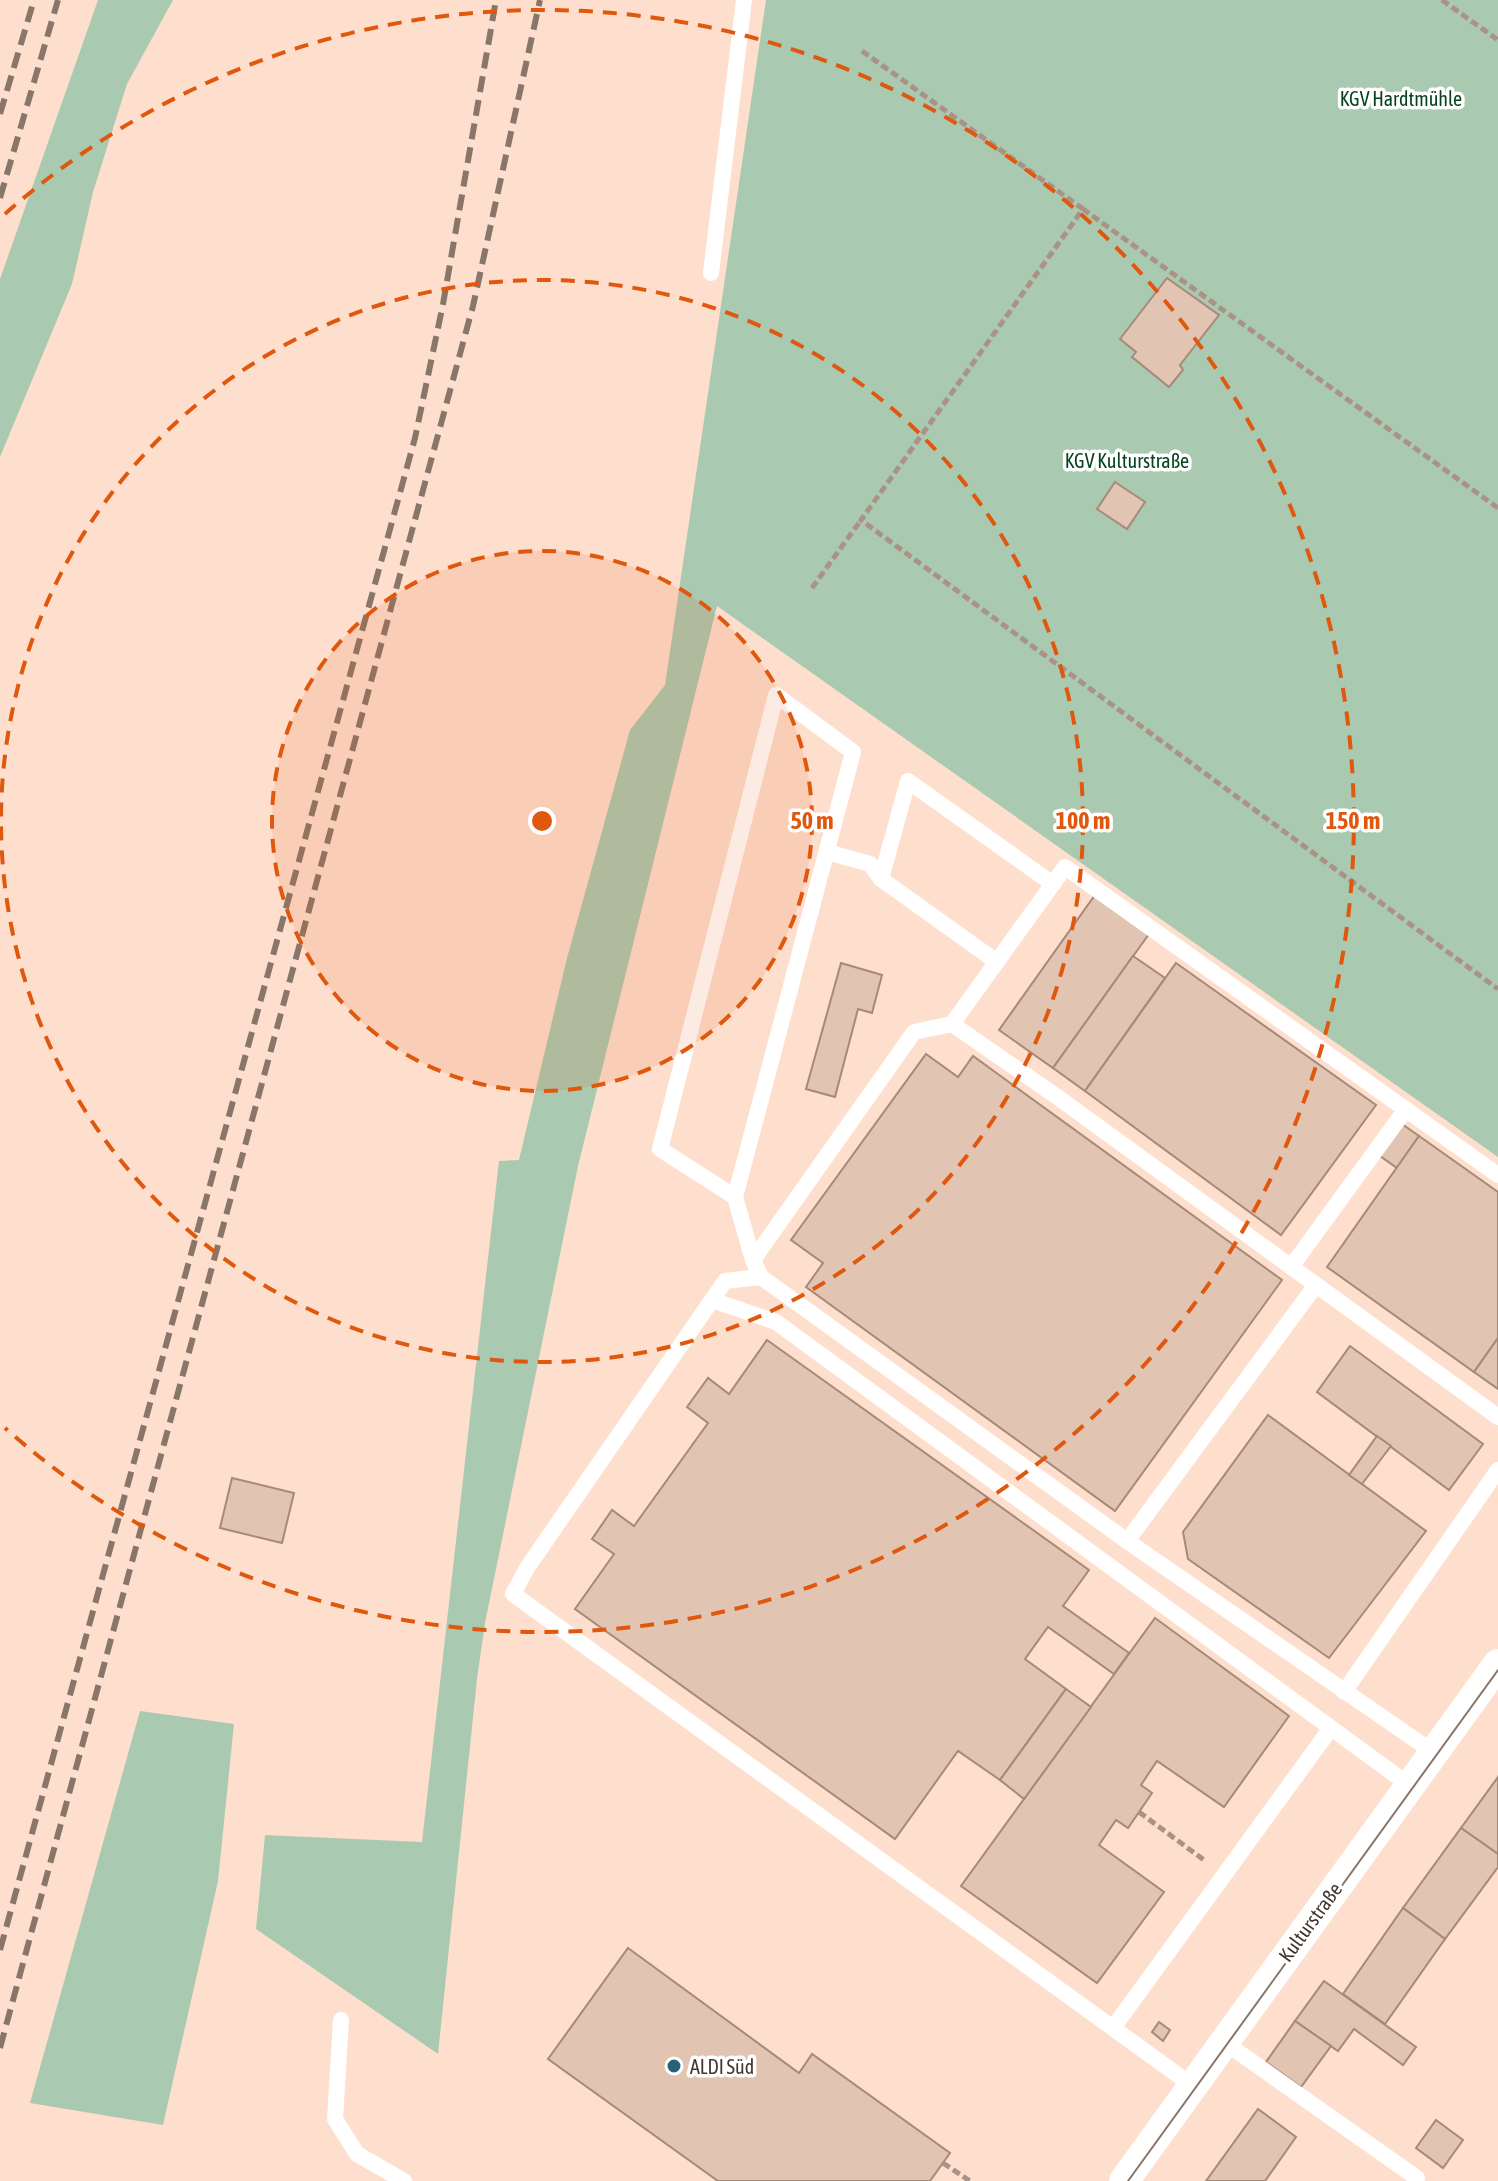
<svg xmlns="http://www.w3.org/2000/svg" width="1498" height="2181" font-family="'Asap Condensed',sans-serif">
	<rect width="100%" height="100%" fill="#fedfcd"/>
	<g fill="#aac9b1">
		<path d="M98 0H173L127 84 93 192 72 284 0 457V279Z"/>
		<path d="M766 0H1498V1157L717 606 578 1166 485 1623 477 1679 438 2054 256 1929 265 1835 422 1842 499 1161 519 1160 567 958 630 730 665 685Z"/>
		<path d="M140 1711 234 1724 218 1881 163 2125 30 2103Z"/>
	</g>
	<g fill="#e2c4b2" stroke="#a68a79" stroke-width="2">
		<path d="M1167 278 1219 315 1180 365 1183 370 1169 387 1132 357 1136 352 1120 339Z"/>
		<path d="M1115 482 1145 502 1127 529 1097 509Z"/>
		<path d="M1095 895 1149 934 1053 1068 999 1030Z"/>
		<path d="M1133 956 1165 978 1085 1091 1053 1068Z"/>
		<path d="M841 963 882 975 872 1013 858 1009 835 1097 806 1089Z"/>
		<path d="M1176 963 1376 1105 1281 1235 1085 1091Z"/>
		<path d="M926 1054 958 1077 973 1056 1282 1280 1115 1511 806 1287 823 1263 791 1240Z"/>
		<path d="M1402 1124 1419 1136 1397 1168 1380 1156Z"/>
		<path d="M1419 1136 1498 1192V1338L1474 1372 1327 1267Z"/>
		<path d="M1498 1338V1389L1474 1372Z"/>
		<path d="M767 1340 1089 1570 1063 1606 1129 1653 1114 1674 1048 1627 1025 1659 1066 1689 1000 1780 958 1751 895 1839 575 1609 614 1554 592 1539 612 1510 634 1526 708 1423 687 1407 708 1378 729 1394Z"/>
		<path d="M1350 1346 1483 1444 1449 1490 1317 1392Z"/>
		<path d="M1268 1415 1426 1531 1329 1658 1188 1559 1183 1532Z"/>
		<path d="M1377 1436 1391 1446 1362 1484 1349 1475Z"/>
		<path d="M232 1478 294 1493 282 1543 220 1528Z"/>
		<path d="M1155 1618 1289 1716 1224 1807 1157 1761 1141 1785 1152 1793 1128 1828 1116 1820 1099 1845 1164 1892 1097 1983 961 1886Z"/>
		<path d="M1066 1689 1091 1707 1024 1799 1000 1780Z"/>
		<path d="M1498 1777V1854L1461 1828Z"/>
		<path d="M1461 1828 1498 1854V1867L1445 1939 1403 1908Z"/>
		<path d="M1403 1908 1445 1939 1385 2024 1343 1994Z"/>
		<path d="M628 1948 799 2073 812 2054 950 2153 930 2181H718L548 2059Z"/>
		<path d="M1324 1981 1416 2047 1403 2065 1354 2029 1338 2051 1295 2021Z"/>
		<path d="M1295 2021 1331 2046 1301 2087 1266 2062Z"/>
		<path d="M1159 2022 1170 2030 1163 2041 1152 2032Z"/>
		<path d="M1258 2109 1296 2137 1265 2181H1206Z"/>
		<path d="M1436 2120 1463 2140 1443 2168 1416 2148Z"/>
	</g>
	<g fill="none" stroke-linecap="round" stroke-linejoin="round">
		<g stroke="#aa9386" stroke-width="5" stroke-dasharray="8 4" stroke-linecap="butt">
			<path d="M1442 0 1498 40"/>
			<path d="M862 51 1083 209"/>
			<path d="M1498 508 1083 209 861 520 1498 989"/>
			<path d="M812 588 861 520"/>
			<path d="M1139 1812 1204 1860"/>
			<path d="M943 2163 970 2181"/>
		</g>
		<g stroke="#fff" stroke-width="16">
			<path d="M711 273 744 0"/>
			<path d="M827 852 870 864 881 879"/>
			<path d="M997 962 881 879 908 781 1053 884"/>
			<path d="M952 1024 1065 867 1498 1175"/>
			<path d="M735 1197 660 1149 776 695 853 752 735 1197 753 1260 761 1277 1127 1541 1433 1752"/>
			<path d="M753 1260 914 1032 952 1024 1056 1096 1498 1417"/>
			<path d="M1291 1267 1406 1109"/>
			<path d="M761 1277 725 1281 527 1568 513 1594 1193 2086"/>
			<path d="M712 1300 776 1322 1409 1785"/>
			<path d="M1127 1541 1316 1285"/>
			<path d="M1344 1692 1498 1470"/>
			<path d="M341 2020 335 2119 357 2154 404 2181"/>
			<path d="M1113 2028 1331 1728"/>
			<path d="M1224 2042 1417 2178"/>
		</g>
		<path stroke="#fff" stroke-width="30" d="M1124 2181 1498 1664"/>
		<path stroke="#89766a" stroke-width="2" d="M1128 2181 1498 1670"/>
		<g stroke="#89766a" stroke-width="6" stroke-dasharray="16 8" stroke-linecap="butt">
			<path d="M0 114 34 0"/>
			<path d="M0 198 58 0"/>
			<path d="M0 1950 415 438 443 304 496 0"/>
			<path d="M0 2048 473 306 540 0"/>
		</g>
	</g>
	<circle cx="542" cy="821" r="270" fill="#e0570e" fill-opacity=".12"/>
	<g fill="none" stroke="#e0570e" stroke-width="4" stroke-dasharray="14 10">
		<circle cx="542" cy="821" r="270"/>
		<circle cx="542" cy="821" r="541"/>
		<path d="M5 214A811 811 0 1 1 5 1428"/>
	</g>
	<circle fill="#246378" stroke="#fff" stroke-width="3" cx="674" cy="2066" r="8"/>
	<g text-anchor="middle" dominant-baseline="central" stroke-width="7" stroke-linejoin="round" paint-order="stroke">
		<g font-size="20" fill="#084220" stroke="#fff">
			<text x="1401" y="98">KGV Hardtmühle</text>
			<text x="1127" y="460">KGV Kulturstraße</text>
		</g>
		<g font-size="20" fill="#42362f" stroke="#fff">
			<text transform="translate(1310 1922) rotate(-54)">Kulturstraße</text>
		</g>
		<g font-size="20" fill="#42362f" stroke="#fff" text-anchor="start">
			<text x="690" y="2066">ALDI Süd</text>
		</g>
	</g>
	<circle cx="542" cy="821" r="12" fill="#e0570e" stroke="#fff" stroke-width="4"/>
	<g font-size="24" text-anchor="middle" font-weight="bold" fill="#e0570e" stroke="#fff" stroke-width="7" stroke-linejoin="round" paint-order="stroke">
		<text x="812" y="829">50 m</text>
		<text x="1083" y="829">100 m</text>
		<text x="1353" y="829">150 m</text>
	</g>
</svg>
